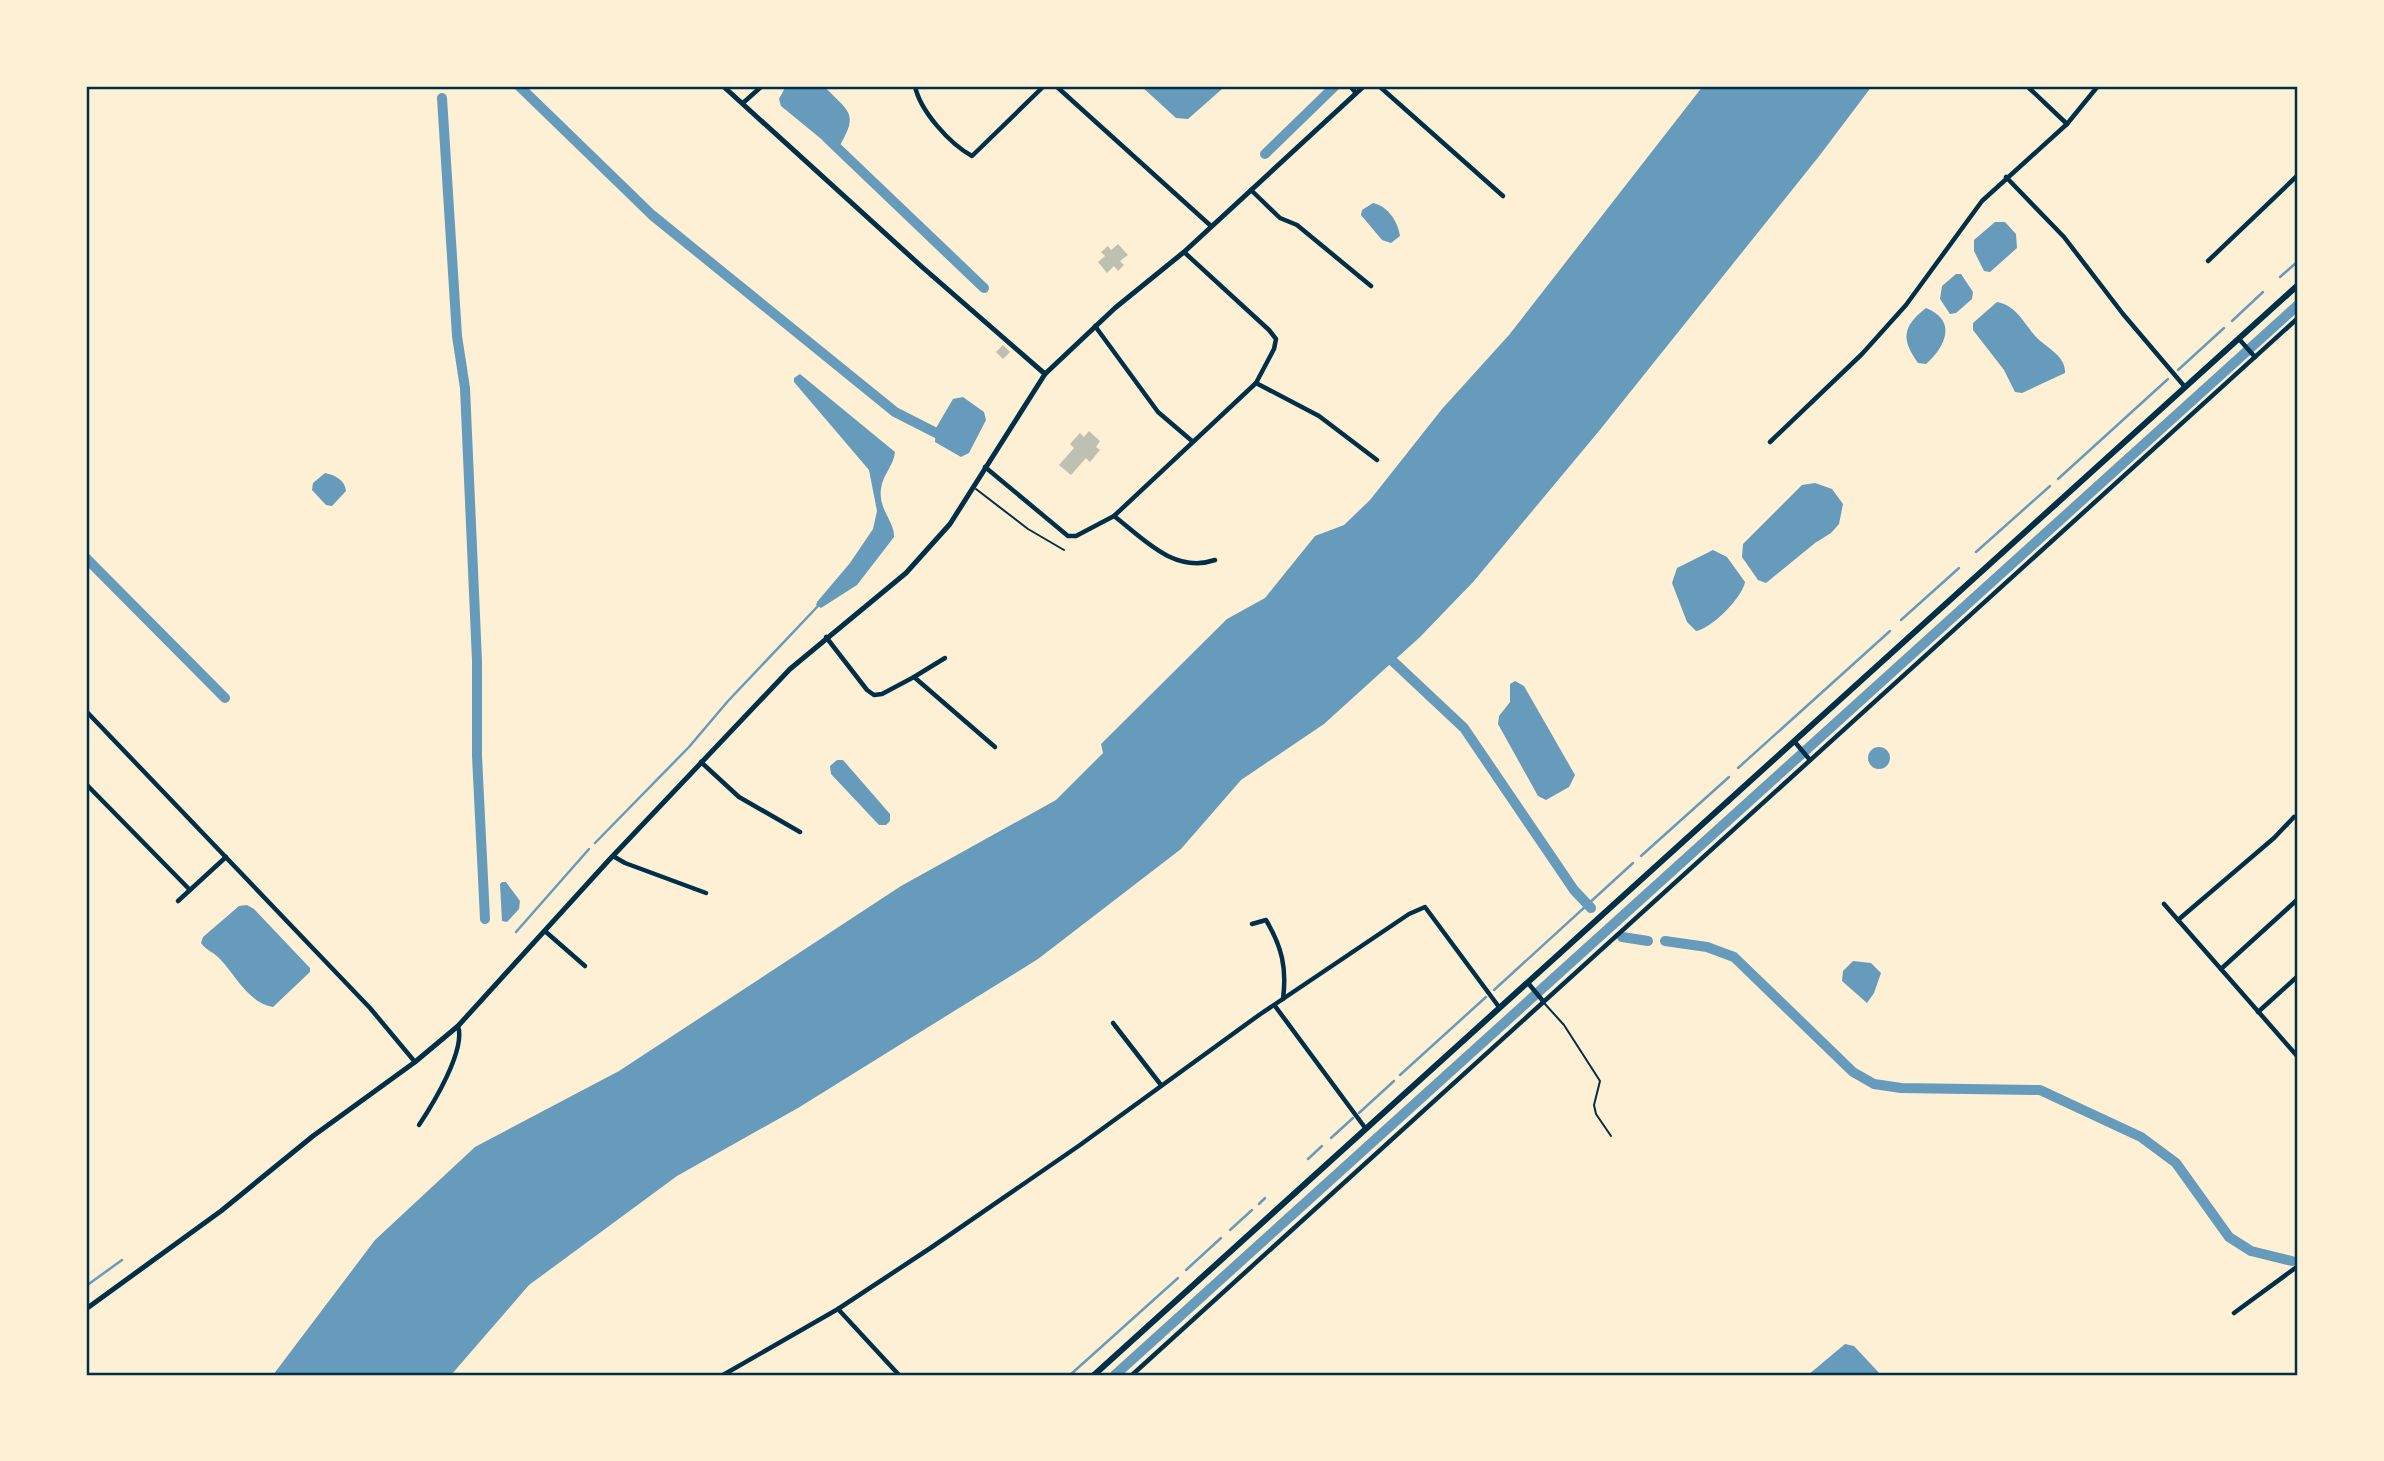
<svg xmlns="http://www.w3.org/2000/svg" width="2384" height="1461" font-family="Spectral,serif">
	<rect width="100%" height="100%" fill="#fdf0d5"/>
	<g fill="#669bbc">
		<path d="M786 86H824C847 111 860 112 840 145L831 147 781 106 779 99Z"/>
		<path d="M1141 86H1222V89L1188 119 1176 118Z"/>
		<path d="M1703 86H1872L1820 155 1599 431 1474 581 1420 637 1324 724 1241 780 1181 849 1038 959 798 1108 677 1176 529 1285 451 1375H273L375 1240 475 1147 619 1071 901 886 1056 800 1103 753 1101 744 1227 619 1265 598 1315 536 1344 525 1370 500 1442 409 1509 335Z"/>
		<path d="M1373 203C1388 206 1398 222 1400 236L1391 243 1382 240 1361 215 1362 210Z"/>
		<path d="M1995 222H2005L2016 234 2017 248 1990 272 1984 271 1974 251V240Z"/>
		<path d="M1956 274H1961L1973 292 1972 299 1956 313 1950 314 1940 299 1942 286Z"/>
		<path d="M1997 302C2017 305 2025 326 2038 339 2049 349 2066 357 2065 373L2022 393 2015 392 2004 370 1973 330V323Z"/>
		<path d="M1926 308C1958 321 1945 347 1926 364L1918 363C1901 339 1902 327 1926 308Z"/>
		<path d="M800 374 895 452C894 465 882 476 881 489 878 509 895 522 894 537L857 585 821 608 816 605 817 602 850 563 873 529 877 511 869 470 794 382V378Z"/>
		<path d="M963 397 984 412 986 420 969 453 961 457 935 442 936 428 953 399Z"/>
		<path d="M325 473C335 475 345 480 346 491L332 506 326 505 312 490 313 483Z"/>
		<path d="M1815 483 1832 489 1843 504 1839 524 1831 533 1815 543 1766 583 1758 580 1742 557 1743 544 1802 485Z"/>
		<path d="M1713 550 1727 557 1745 582C1742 598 1712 628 1696 631L1687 622 1672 583 1677 568Z"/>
		<path d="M1515 681 1524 686 1575 775 1569 787 1546 800 1538 796 1498 724 1499 716 1510 702V684Z"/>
		<circle cx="1879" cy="758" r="11"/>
		<path d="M837 760H843L890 814V821L886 825H879L831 774 830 766Z"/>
		<path d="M502 882H506L520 901 519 909 507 922 502 921 500 884Z"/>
		<path d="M247 905 254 909 310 968V972L273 1007C247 1002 236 975 219 958 213 952 206 950 201 943L203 937 239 906Z"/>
		<path d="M1853 961 1871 963 1881 973 1874 993 1867 1003 1842 981 1843 971Z"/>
		<path d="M1845 1344 1854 1346 1881 1375H1808Z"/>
	</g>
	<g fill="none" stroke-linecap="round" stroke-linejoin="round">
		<g stroke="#669bbc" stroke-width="2.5">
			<path d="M2280 277 2296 263"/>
			<path d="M2232 321 2263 292"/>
			<path d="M2178 370 2224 328"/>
			<path d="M2058 479 2168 379"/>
			<path d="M1976 552 2050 486"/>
			<path d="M1901 620 1959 568"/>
			<path d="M1738 768 1890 631"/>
			<path d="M595 843 689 747 728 701 818 606"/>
			<path d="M1641 856 1729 777"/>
			<path d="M516 932 589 849"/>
			<path d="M1494 990 1633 863"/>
			<path d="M1400 1075 1486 997"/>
			<path d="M1359 1113 1394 1081"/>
			<path d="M1331 1138 1353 1118"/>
			<path d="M1308 1159 1322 1146"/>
			<path d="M1259 1204 1265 1198"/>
			<path d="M1230 1230 1252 1210"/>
			<path d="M1186 1270 1221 1238"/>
			<path d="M86 1286 122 1260"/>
			<path d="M1070 1375 1178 1278"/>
		</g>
		<g stroke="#669bbc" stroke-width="10">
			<path d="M519 86 652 215 895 412 948 439"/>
			<path d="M442 98 457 336 465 388 477 661V756L485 919"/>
			<path d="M827 138 984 288"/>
			<path d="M1265 154 1335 86"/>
			<path d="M86 558 225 698"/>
			<path d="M1382 651 1464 728 1574 890 1591 908"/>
			<path d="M1622 937 1648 941"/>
			<path d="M1665 941 1707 947 1734 957 1853 1072 1874 1084 1901 1088 2040 1090 2141 1137 2176 1163 2229 1237 2251 1251 2292 1261"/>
			<path d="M1115 1375 2298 305"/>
		</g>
	</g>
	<g fill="#bec0b2">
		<path d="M1118 244 1128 255 1120 261 1124 265 1118 271 1114 266 1107 273 1098 262 1105 256 1101 252 1108 246 1111 250Z"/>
		<path d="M1003 345 1010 352 1003 359 996 352Z"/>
		<path d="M1089 431 1100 441 1096 447 1100 450 1090 462 1086 458 1071 475 1059 465 1074 448 1070 444 1080 433 1084 437Z"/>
	</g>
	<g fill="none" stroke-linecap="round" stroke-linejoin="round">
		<g stroke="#003049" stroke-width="2">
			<path d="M976 489 1028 529 1064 550"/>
			<path d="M1545 1004 1564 1025 1600 1081 1594 1105 1596 1114 1611 1136"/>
		</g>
		<g stroke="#003049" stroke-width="4.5">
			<path d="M915 86C920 111 950 144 972 156L1044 86"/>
			<path d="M1056 86 1211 226"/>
			<path d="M1350 86 1356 93"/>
			<path d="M1379 86 1503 196"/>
			<path d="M2027 86 2067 124"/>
			<path d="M743 103 762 86"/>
			<path d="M2006 177 2064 237 2123 314 2185 387"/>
			<path d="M1251 190 1280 218 1297 225 1371 286"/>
			<path d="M2208 261 2298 175"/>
			<path d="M1095 326 1158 412 1192 441"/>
			<path d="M2239 339 2255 357"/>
			<path d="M1256 383 1319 416 1377 460"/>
			<path d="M1770 442 1862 354 1906 305 1982 201 2067 124 2098 86"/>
			<path d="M985 467 1068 536H1076L1114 516C1144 539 1174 574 1215 560"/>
			<path d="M1114 516 1256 383 1274 349 1276 339 1269 330 1184 252"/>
			<path d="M826 637 867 690 874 695 882 694 914 677 995 747"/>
			<path d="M914 677 945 658"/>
			<path d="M86 711 370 1008 415 1062"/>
			<path d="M1794 741 1810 760"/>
			<path d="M701 762 739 797 800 832"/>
			<path d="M86 784 190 890"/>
			<path d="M613 856 625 863 706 893"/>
			<path d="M178 901 226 857"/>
			<path d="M2164 904 2298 1057"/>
			<path d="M2178 920 2274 838 2294 817"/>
			<path d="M1252 924 1266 920C1282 947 1287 968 1283 999"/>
			<path d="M546 932 585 966"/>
			<path d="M2221 969 2298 899"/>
			<path d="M1528 983 1543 1001"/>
			<path d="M1275 1006 1366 1129"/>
			<path d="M2258 1012 2298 976"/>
			<path d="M1113 1023 1161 1085"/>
			<path d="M419 1125C433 1104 466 1050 458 1026"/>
			<path d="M838 1309 899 1375"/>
			<path d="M2234 1313 2298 1266"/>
			<path d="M723 1375 838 1309 932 1247 1080 1145 1259 1015 1409 914 1425 907 1499 1007"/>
			<path d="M1132 1375 2298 318"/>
		</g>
		<g stroke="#003049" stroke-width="5">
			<path d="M723 86 921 266 1045 374"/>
			<path d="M86 1309 221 1211 313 1136 415 1062 458 1026 609 860 790 669 906 573 950 524 1045 374 1115 308 1184 252 1364 86"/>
		</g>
		<path stroke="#003049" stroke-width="6" d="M1094 1375 2298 285"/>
	</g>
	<rect width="2384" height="1461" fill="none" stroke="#fdf0d5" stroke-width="175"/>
	<rect x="88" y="88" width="2208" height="1286" fill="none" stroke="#003049" stroke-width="2.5"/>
</svg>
